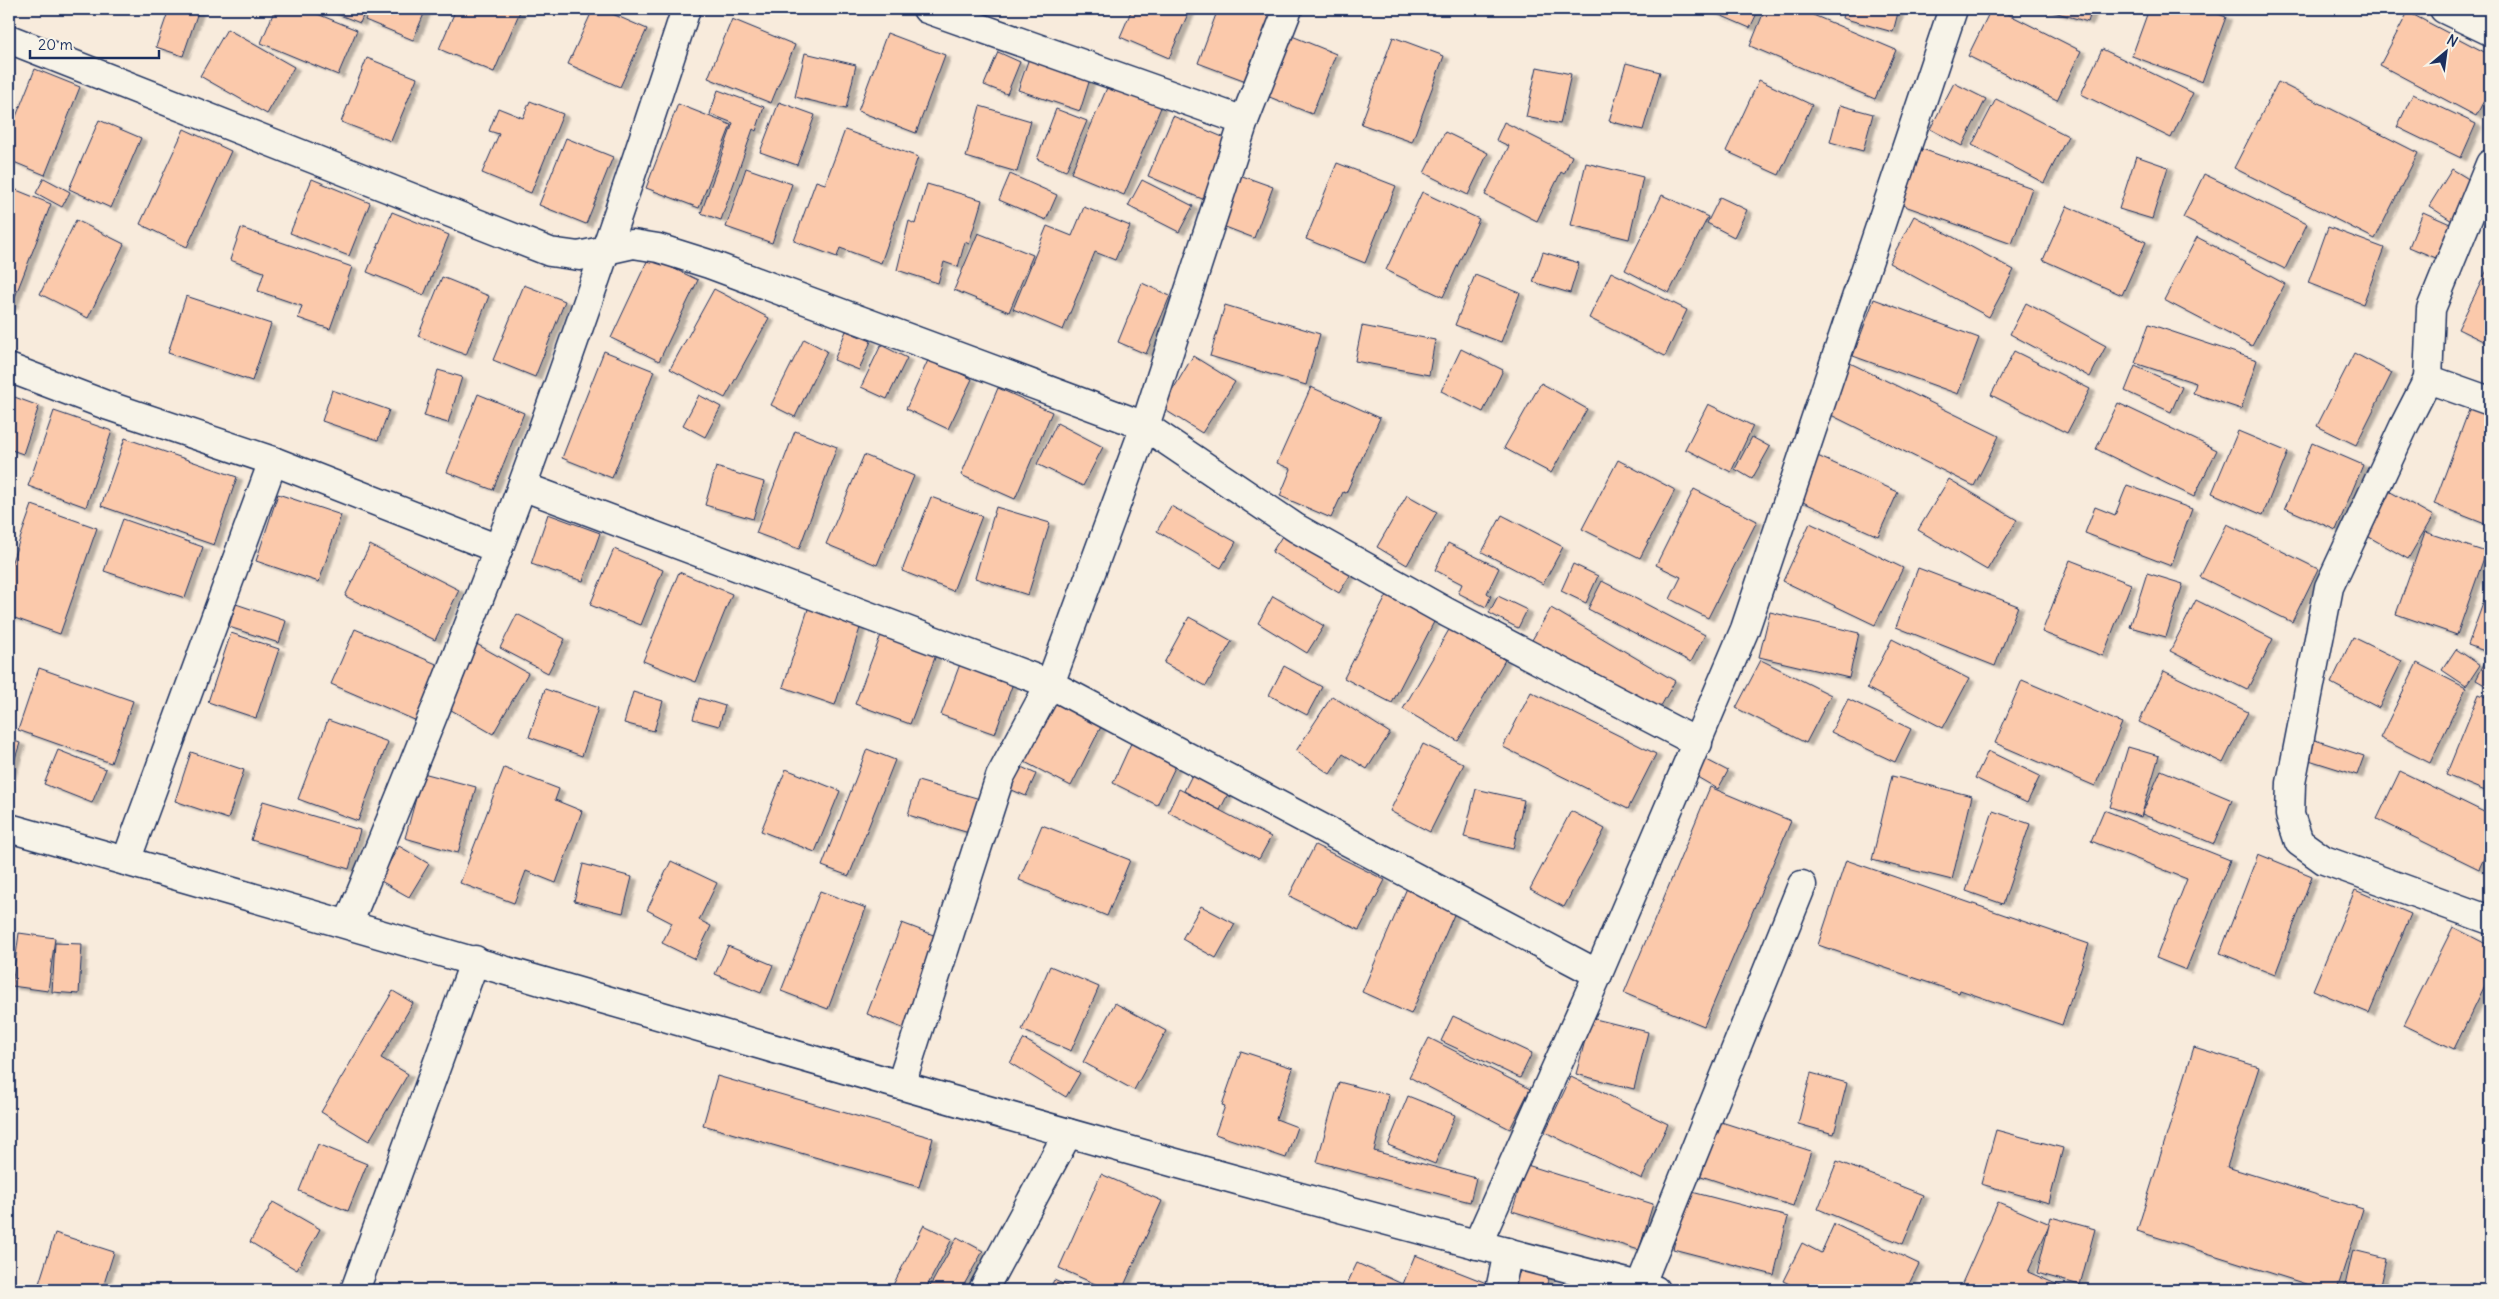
<svg xmlns="http://www.w3.org/2000/svg" width="2499" height="1299" font-family="Delius,sans-serif">
	<defs>
		<filter id="shadow"><feDropShadow dx="5.5" dy="3" stdDeviation="1" flood-color="#0004"/></filter>
	</defs>
	<rect width="100%" height="100%" fill="#f8ebdc"/>
	<filter id="ink" filterUnits="userSpaceOnUse"><feTurbulence type="fractalNoise" baseFrequency=".02" numOctaves="2"/><feDisplacementMap in="SourceGraphic" scale="10" xChannelSelector="R" yChannelSelector="G"/><feConvolveMatrix kernelMatrix="1 2 1 2 8 2 1 2 1" color-interpolation-filters="sRGB"/></filter>
	<g filter="url(#ink)">
		<g fill="#fbc9ab" stroke="#1b2f5e" filter="url(#shadow)">
			<path d="M169 9H199L183 56 156 47Z"/>
			<path d="M275 9H305L357 30 338 75 261 43Z"/>
			<path d="M325 9H366L360 23Z"/>
			<path d="M370 9H426L413 40 365 20Z"/>
			<path d="M456 9H521L494 72 439 49Z"/>
			<path d="M593 9H601L647 29 620 87 568 64Z"/>
			<path d="M1132 9H1190L1169 58 1120 37Z"/>
			<path d="M1218 9H1282L1254 84 1198 63Z"/>
			<path d="M1706 9H1759L1750 28Z"/>
			<path d="M1765 9H1799L1896 50 1875 99 1750 46Z"/>
			<path d="M1844 9H1899L1893 32 1842 18Z"/>
			<path d="M1991 9H1998L2081 51 2057 100 1968 56Z"/>
			<path d="M2044 9H2092L2088 22Z"/>
			<path d="M2149 9H2205L2226 17 2202 82 2132 56Z"/>
			<path d="M2408 12 2490 55V89L2476 116 2380 65Z"/>
			<path d="M732 19 795 45 771 103 708 78Z"/>
			<path d="M227 29 294 67 267 114 200 76Z"/>
			<path d="M887 33 945 55 916 133 858 111Z"/>
			<path d="M1292 36 1336 54 1312 114 1267 96Z"/>
			<path d="M1393 37 1444 56 1412 142 1361 124Z"/>
			<path d="M2102 49 2193 93 2171 138 2081 94Z"/>
			<path d="M998 52 1020 62 1007 94 984 85Z"/>
			<path d="M805 53 856 65 846 109 795 97Z"/>
			<path d="M367 58 417 78 391 141 341 122Z"/>
			<path d="M1029 58 1090 79 1080 111 1018 90Z"/>
			<path d="M1626 63 1660 72 1643 130 1609 121Z"/>
			<path d="M1537 67 1571 74 1560 124 1526 117Z"/>
			<path d="M35 69 80 87 45 175 9 160V134Z"/>
			<path d="M1759 80 1812 105 1779 175 1726 151Z"/>
			<path d="M2278 82 2418 153 2375 239 2234 168Z"/>
			<path d="M1109 83 1162 105 1124 195 1071 173Z"/>
			<path d="M1954 83 1986 99 1962 146 1930 129Z"/>
			<path d="M718 90 764 107 756 131 753 129 721 220 701 213 733 123 710 114Z"/>
			<path d="M2413 94 2476 124 2461 158 2397 127Z"/>
			<path d="M1996 99 2068 136 2044 183 1972 145Z"/>
			<path d="M530 101 563 114 531 193 482 173 499 134 489 131 498 108 523 118Z"/>
			<path d="M779 102 815 115 797 165 760 152Z"/>
			<path d="M678 104 731 125 699 208 646 188Z"/>
			<path d="M1840 105 1873 114 1863 151 1830 142Z"/>
			<path d="M980 106 1031 121 1017 172 966 157Z"/>
			<path d="M1056 109 1087 121 1066 171 1037 159Z"/>
			<path d="M1173 116 1232 141 1207 201 1148 176Z"/>
			<path d="M99 120 141 138 111 208 69 189Z"/>
			<path d="M1504 122 1572 156 1564 174 1561 172 1537 221 1485 195 1509 146 1496 140Z"/>
			<path d="M184 129 231 151 187 247 140 224Z"/>
			<path d="M845 130 918 157 881 263 840 248 837 257 794 241 816 181 825 184Z"/>
			<path d="M1445 132 1488 153 1468 195 1424 173Z"/>
			<path d="M566 138 613 157 586 224 539 205Z"/>
			<path d="M1922 149 2032 188 2012 244 1902 205Z"/>
			<path d="M2136 156 2168 167 2152 219 2119 209Z"/>
			<path d="M1337 163 1396 186 1365 263 1306 239Z"/>
			<path d="M1586 163 1643 177 1629 239 1571 225Z"/>
			<path d="M746 168 792 184 772 243 726 227Z"/>
			<path d="M2452 169 2475 183 2452 221 2429 206Z"/>
			<path d="M1234 173 1273 187 1254 238 1215 223Z"/>
			<path d="M1010 174 1057 195 1046 220 999 200Z"/>
			<path d="M2204 174 2307 224 2285 269 2183 218Z"/>
			<path d="M44 178 70 192 62 207 36 193Z"/>
			<path d="M312 179 370 203 349 256 290 233Z"/>
			<path d="M1142 180 1193 206 1179 232 1128 206Z"/>
			<path d="M927 184 982 200 969 244 965 242 958 267 944 262 938 283 897 270 909 221 915 224Z"/>
			<path d="M9 187 51 204 11 307 9 306Z"/>
			<path d="M1422 192 1479 219 1443 297 1386 270Z"/>
			<path d="M1662 195 1708 217 1669 293 1625 270Z"/>
			<path d="M1720 197 1747 210 1734 237 1707 223Z"/>
			<path d="M2067 206 2146 242 2122 295 2043 260Z"/>
			<path d="M1084 207 1130 226 1115 260 1095 252 1063 330 1013 309 1047 226 1072 236Z"/>
			<path d="M392 212 449 235 424 295 367 272Z"/>
			<path d="M2423 212 2450 224 2436 258 2409 247Z"/>
			<path d="M1914 216 2014 270 1989 317 1889 263Z"/>
			<path d="M76 220 124 244 88 318 40 294Z"/>
			<path d="M2328 227 2384 248 2363 304 2308 283Z"/>
			<path d="M241 228 352 267 330 329 298 318 302 306 258 291 264 272 230 260Z"/>
			<path d="M978 233 1033 255 1009 312 954 290Z"/>
			<path d="M2197 237 2285 284 2252 346 2164 300Z"/>
			<path d="M1543 252 1579 263 1570 293 1533 282Z"/>
			<path d="M649 257 698 280 659 361 611 338Z"/>
			<path d="M2490 264V331L2485 342 2458 329Z"/>
			<path d="M1611 272 1687 310 1665 356 1589 318Z"/>
			<path d="M1475 275 1520 293 1501 342 1455 325Z"/>
			<path d="M442 277 489 296 466 355 418 336Z"/>
			<path d="M1142 283 1170 296 1146 354 1118 342Z"/>
			<path d="M524 285 565 301 535 377 493 360Z"/>
			<path d="M714 289 769 318 725 398 670 369Z"/>
			<path d="M186 296 271 324 252 381 168 353Z"/>
			<path d="M1874 299 1979 338 1958 394 1853 356Z"/>
			<path d="M2026 303 2106 346 2090 377 2010 334Z"/>
			<path d="M1225 305 1320 334 1306 385 1210 356Z"/>
			<path d="M2149 324 2257 360 2241 409 2193 393 2196 383 2135 363Z"/>
			<path d="M1362 326 1435 340 1429 375 1355 361Z"/>
			<path d="M846 331 871 341 859 370 834 360Z"/>
			<path d="M804 339 827 351 795 417 771 405Z"/>
			<path d="M881 345 907 358 887 399 861 387Z"/>
			<path d="M1461 349 1503 370 1483 412 1441 391Z"/>
			<path d="M604 351 654 371 612 478 562 458Z"/>
			<path d="M2014 351 2090 389 2067 433 1991 395Z"/>
			<path d="M2354 353 2392 373 2356 445 2317 426Z"/>
			<path d="M1193 356 1235 382 1202 433 1162 408Z"/>
			<path d="M929 358 972 379 948 429 906 409Z"/>
			<path d="M1850 363 1999 436 1974 486 1825 412Z"/>
			<path d="M2135 366 2182 387 2171 412 2125 391Z"/>
			<path d="M438 370 462 377 448 423 424 416Z"/>
			<path d="M1541 383 1587 409 1551 473 1504 448Z"/>
			<path d="M1311 387 1380 418 1346 493 1343 492 1331 518 1280 496 1291 469 1277 463Z"/>
			<path d="M998 388 1052 412 1015 499 961 475Z"/>
			<path d="M332 390 389 410 378 440 322 421Z"/>
			<path d="M478 394 524 413 493 490 447 472Z"/>
			<path d="M9 395 39 406 23 454 9 449Z"/>
			<path d="M699 395 721 407 705 437 683 425Z"/>
			<path d="M2472 402 2490 409V510L2485 524 2434 504Z"/>
			<path d="M2118 403 2217 450 2194 497 2096 449Z"/>
			<path d="M1708 404 1753 426 1731 472 1685 449Z"/>
			<path d="M54 411 112 431 86 507 28 486Z"/>
			<path d="M1057 423 1103 447 1083 486 1037 464Z"/>
			<path d="M795 431 837 447 799 549 756 533Z"/>
			<path d="M2238 431 2288 452 2263 515 2212 493Z"/>
			<path d="M1752 437 1770 447 1752 479 1735 469Z"/>
			<path d="M125 438 237 477 214 545 101 506Z"/>
			<path d="M2312 443 2363 465 2336 530 2285 508Z"/>
			<path d="M1813 454 1898 492 1878 536 1794 498Z"/>
			<path d="M864 455 914 476 877 565 826 544Z"/>
			<path d="M1618 460 1675 490 1640 558 1582 529Z"/>
			<path d="M716 467 764 482 753 519 705 505Z"/>
			<path d="M1949 479 2017 520 1987 570 1918 530Z"/>
			<path d="M2127 485 2192 509 2171 566 2085 533 2095 507 2115 515Z"/>
			<path d="M1694 489 1757 521 1708 618 1670 599 1681 577 1656 565Z"/>
			<path d="M2387 490 2433 516 2408 559 2362 533Z"/>
			<path d="M278 494 341 515 319 582 256 561Z"/>
			<path d="M1407 495 1437 512 1407 565 1377 547Z"/>
			<path d="M931 497 982 516 953 591 902 571Z"/>
			<path d="M32 505 97 528 60 634 9 616V570Z"/>
			<path d="M1171 506 1236 542 1221 568 1157 531Z"/>
			<path d="M996 507 1050 523 1028 595 975 578Z"/>
			<path d="M548 514 600 533 583 581 531 564Z"/>
			<path d="M1502 515 1563 547 1543 584 1482 552Z"/>
			<path d="M123 519 203 547 185 598 104 571Z"/>
			<path d="M1810 523 1903 568 1875 625 1783 581Z"/>
			<path d="M2227 524 2318 569 2292 622 2200 577Z"/>
			<path d="M1289 525 1356 566 1339 593 1272 552Z"/>
			<path d="M2425 532 2486 552 2457 635 2396 614Z"/>
			<path d="M1448 543 1499 568 1487 593 1491 596 1486 607 1458 593 1462 584 1435 570Z"/>
			<path d="M370 545 459 590 435 640 345 596Z"/>
			<path d="M614 549 663 570 641 625 590 605Z"/>
			<path d="M2070 560 2131 584 2103 656 2042 632Z"/>
			<path d="M1573 564 1598 576 1586 603 1561 591Z"/>
			<path d="M1918 568 2018 606 1995 666 1896 627Z"/>
			<path d="M679 572 732 594 696 682 643 661Z"/>
			<path d="M2147 573 2183 584 2166 637 2130 627Z"/>
			<path d="M1602 581 1705 635 1691 662 1588 609Z"/>
			<path d="M2490 584V653L2468 645Z"/>
			<path d="M1387 595 1435 620 1392 703 1344 678Z"/>
			<path d="M1273 596 1324 626 1307 653 1258 623Z"/>
			<path d="M1498 596 1527 610 1518 628 1489 613Z"/>
			<path d="M2196 600 2273 639 2247 690 2170 651Z"/>
			<path d="M236 604 286 621 279 643 229 627Z"/>
			<path d="M809 606 862 622 835 705 783 687Z"/>
			<path d="M1551 608 1675 681 1657 713 1532 640Z"/>
			<path d="M1770 612 1859 633 1849 678 1759 657Z"/>
			<path d="M517 614 565 639 548 673 500 648Z"/>
			<path d="M1189 617 1232 641 1206 686 1164 663Z"/>
			<path d="M884 627 939 647 910 724 855 704Z"/>
			<path d="M1450 628 1505 660 1458 741 1403 709Z"/>
			<path d="M355 629 441 666 417 721 331 684Z"/>
			<path d="M231 633 279 649 256 718 208 702Z"/>
			<path d="M2353 637 2402 661 2379 708 2331 683Z"/>
			<path d="M1892 639 1969 679 1943 728 1867 688Z"/>
			<path d="M473 642 528 673 493 734 439 703Z"/>
			<path d="M2456 649 2480 665 2466 686 2442 670Z"/>
			<path d="M2487 658 2490 659V688L2476 680Z"/>
			<path d="M1761 660 1831 695 1806 743 1736 708Z"/>
			<path d="M2417 663 2466 688 2430 763 2380 738Z"/>
			<path d="M960 664 1013 683 995 734 941 715Z"/>
			<path d="M1284 666 1322 687 1307 715 1269 695Z"/>
			<path d="M39 668 133 701 111 763 18 730Z"/>
			<path d="M2164 671 2248 712 2223 763 2139 722Z"/>
			<path d="M2022 680 2122 723 2095 786 1995 743Z"/>
			<path d="M545 689 598 708 582 756 529 737Z"/>
			<path d="M1055 690 1106 717 1071 786 1019 759Z"/>
			<path d="M633 692 663 701 654 731 624 723Z"/>
			<path d="M1531 692 1656 754 1628 809 1503 747Z"/>
			<path d="M2479 694 2490 699V793L2446 775Z"/>
			<path d="M1332 696 1390 733 1367 769 1343 754 1330 774 1296 751Z"/>
			<path d="M699 698 725 706 719 726 693 719Z"/>
			<path d="M1848 699 1911 729 1895 762 1831 732Z"/>
			<path d="M328 720 388 742 358 821 298 799Z"/>
			<path d="M9 739 20 743 9 777Z"/>
			<path d="M2315 740 2364 756 2357 775 2309 760Z"/>
			<path d="M1132 741 1177 763 1157 805 1113 783Z"/>
			<path d="M1423 744 1464 764 1430 832 1390 811Z"/>
			<path d="M2128 747 2159 756 2141 817 2110 807Z"/>
			<path d="M867 749 895 760 849 876 822 866Z"/>
			<path d="M58 750 106 769 92 803 44 784Z"/>
			<path d="M1988 751 2040 776 2027 803 1975 778Z"/>
			<path d="M191 752 244 770 228 819 175 801Z"/>
			<path d="M1203 753 1239 772 1220 810 1184 791Z"/>
			<path d="M1701 757 1728 771 1718 789 1692 774Z"/>
			<path d="M1015 764 1036 774 1026 796 1005 787Z"/>
			<path d="M504 768 559 789 555 800 582 811 556 883 526 871 514 903 460 883Z"/>
			<path d="M786 769 840 791 815 852 761 831Z"/>
			<path d="M2161 770 2232 800 2214 844 2142 814Z"/>
			<path d="M2400 771 2490 815V845L2479 869 2377 819Z"/>
			<path d="M423 773 476 787 458 853 405 838Z"/>
			<path d="M1892 776 1972 796 1952 880 1872 860Z"/>
			<path d="M918 781 987 801 976 835 908 815Z"/>
			<path d="M1710 787 1791 821 1704 1026 1624 993Z"/>
			<path d="M1179 789 1271 837 1259 859 1168 812Z"/>
			<path d="M1476 789 1524 800 1513 849 1464 837Z"/>
			<path d="M263 801 360 830 349 869 251 840Z"/>
			<path d="M2104 810 2230 860 2186 970 2156 958 2187 879 2091 841Z"/>
			<path d="M1571 811 1605 829 1564 907 1530 889Z"/>
			<path d="M1993 811 2030 824 2003 904 1966 891Z"/>
			<path d="M1042 825 1130 860 1107 916 1019 880Z"/>
			<path d="M1315 845 1385 880 1359 930 1289 896Z"/>
			<path d="M399 846 429 864 409 897 379 880Z"/>
			<path d="M2258 854 2312 876 2275 975 2220 953Z"/>
			<path d="M1846 860 2089 944 2062 1025 1960 990 1959 993 1818 945Z"/>
			<path d="M671 861 717 883 699 920 711 926 695 959 662 943 672 923 647 910Z"/>
			<path d="M583 864 632 877 623 913 574 901Z"/>
			<path d="M1407 888 1456 910 1411 1014 1362 992Z"/>
			<path d="M2355 890 2411 914 2369 1013 2313 990Z"/>
			<path d="M820 891 866 908 828 1009 781 991Z"/>
			<path d="M1201 906 1235 924 1216 958 1182 939Z"/>
			<path d="M902 923 944 939 910 1031 867 1014Z"/>
			<path d="M2453 927 2490 946V975L2454 1049 2404 1025Z"/>
			<path d="M19 933 55 938 48 991 12 986Z"/>
			<path d="M55 943 82 944 79 994 52 992Z"/>
			<path d="M728 946 773 965 761 993 715 974Z"/>
			<path d="M1050 966 1099 987 1071 1051 1022 1030Z"/>
			<path d="M393 991 413 1003 381 1058 408 1074 369 1141 321 1112Z"/>
			<path d="M1115 1003 1166 1031 1134 1090 1083 1062Z"/>
			<path d="M1453 1016 1532 1053 1520 1078 1441 1041Z"/>
			<path d="M1591 1018 1648 1032 1634 1089 1576 1074Z"/>
			<path d="M1429 1038 1530 1089 1510 1129 1409 1077Z"/>
			<path d="M1024 1039 1080 1073 1066 1097 1010 1063Z"/>
			<path d="M2194 1047 2259 1067 2227 1167 2363 1209 2337 1290H2325L2137 1231Z"/>
			<path d="M1241 1051 1293 1068 1276 1119 1297 1127 1286 1158 1215 1134 1225 1106 1222 1105Z"/>
			<path d="M1811 1073 1847 1083 1834 1134 1798 1124Z"/>
			<path d="M717 1076 933 1138 919 1187 703 1125Z"/>
			<path d="M1571 1077 1668 1124 1642 1179 1545 1132Z"/>
			<path d="M1339 1082 1389 1095 1374 1151 1476 1178 1470 1202 1317 1162Z"/>
			<path d="M1408 1096 1455 1115 1435 1164 1388 1145Z"/>
			<path d="M1712 1119 1811 1151 1793 1206 1695 1174Z"/>
			<path d="M1996 1130 2063 1148 2049 1203 1981 1184Z"/>
			<path d="M318 1144 367 1164 348 1211 299 1191Z"/>
			<path d="M1837 1161 1923 1195 1903 1244 1818 1209Z"/>
			<path d="M1527 1165 1653 1204 1639 1250 1512 1211Z"/>
			<path d="M1101 1174 1162 1201 1122 1290H1109L1059 1268Z"/>
			<path d="M1688 1191 1788 1217 1774 1275 1673 1249Z"/>
			<path d="M273 1202 320 1229 297 1270 250 1242Z"/>
			<path d="M1998 1202 2050 1224 2028 1272 2070 1290H1959Z"/>
			<path d="M2051 1217 2095 1229 2080 1285 2037 1273Z"/>
			<path d="M1834 1224 1919 1264 1906 1290H1802L1783 1281 1802 1243 1821 1253Z"/>
			<path d="M924 1225 952 1239 925 1290H903L893 1285Z"/>
			<path d="M55 1233 114 1252 102 1290H37Z"/>
			<path d="M957 1237 983 1251 961 1290H928Z"/>
			<path d="M2353 1250 2386 1258 2379 1290H2344Z"/>
			<path d="M1415 1255 1489 1284 1486 1290 1401 1289Z"/>
			<path d="M1526 1259 1553 1270 1544 1290H1529L1514 1284Z"/>
			<path d="M1357 1263 1402 1284 1399 1290H1344Z"/>
			<path d="M1054 1280 1076 1290H1049Z"/>
			<path d="M128 1285 139 1290H126Z"/>
		</g>
		<g fill="none" stroke-linecap="round" stroke-linejoin="round">
			<g stroke="#1b2f5e" stroke-width="31">
				<g id="street">
					<path d="M927 9 1244 121"/>
					<path d="M2444 9 2490 31"/>
					<path d="M9 39 550 252 579 256 633 244 658 248 709 264 1145 426 1296 528 1448 613 1698 743"/>
					<path d="M9 368 106 405 273 461 498 549"/>
					<path d="M2428 379 2431 309 2490 164"/>
					<path d="M2490 401 2428 379 2405 424 2329 587 2291 783 2290 815 2299 842 2324 860 2490 920"/>
					<path d="M522 486 1050 684 1598 974"/>
					<path d="M9 828C557 982 1102 1152 1655 1290"/>
					<path d="M126 861 273 461"/>
					<path d="M348 924C408 779 467 634 522 486 580 328 634 169 686 9"/>
					<path d="M901 1084 1000 777 1050 684 1145 426 1244 121 1288 9"/>
					<path d="M1477 1245 1598 974 1745 629 1953 9"/>
					<path d="M1640 1286 1802 885"/>
					<path d="M355 1290 475 960"/>
					<path d="M983 1290 1068 1133"/>
					<path d="M1500 1290 1508 1252"/>
				</g>
			</g>
			<use href="#street" stroke="#f7f3e8" stroke-width="28"/>
		</g>
	</g>
	<rect width="2499" height="1299" fill="none" stroke="#f7f3e8" stroke-width="30"/>
	<rect x="15" y="15" width="2469" height="1269" fill="none" stroke="#1b2f5e" stroke-width="2" filter="url(#ink)"/>
	<g transform="translate(2446 52) rotate(29)" stroke="#f7f3e8" stroke-width="4" paint-order="stroke">
	<path d="M0-4L9 19L0 12L-9 19Z" fill="#1b2f5e"/>
	<text y="-8" font-size="14" font-weight="bold" text-anchor="middle" fill="#1b2f5e">N</text>
	</g>
	<path d="M30 50v8h129v-8" fill="none" stroke="#1b2f5e" stroke-width="2.5"/>
	<text x="38" y="50" font-size="15" fill="#1b2f5e" stroke="#f7f3e8" stroke-width="4" paint-order="stroke">20 m</text>
</svg>
